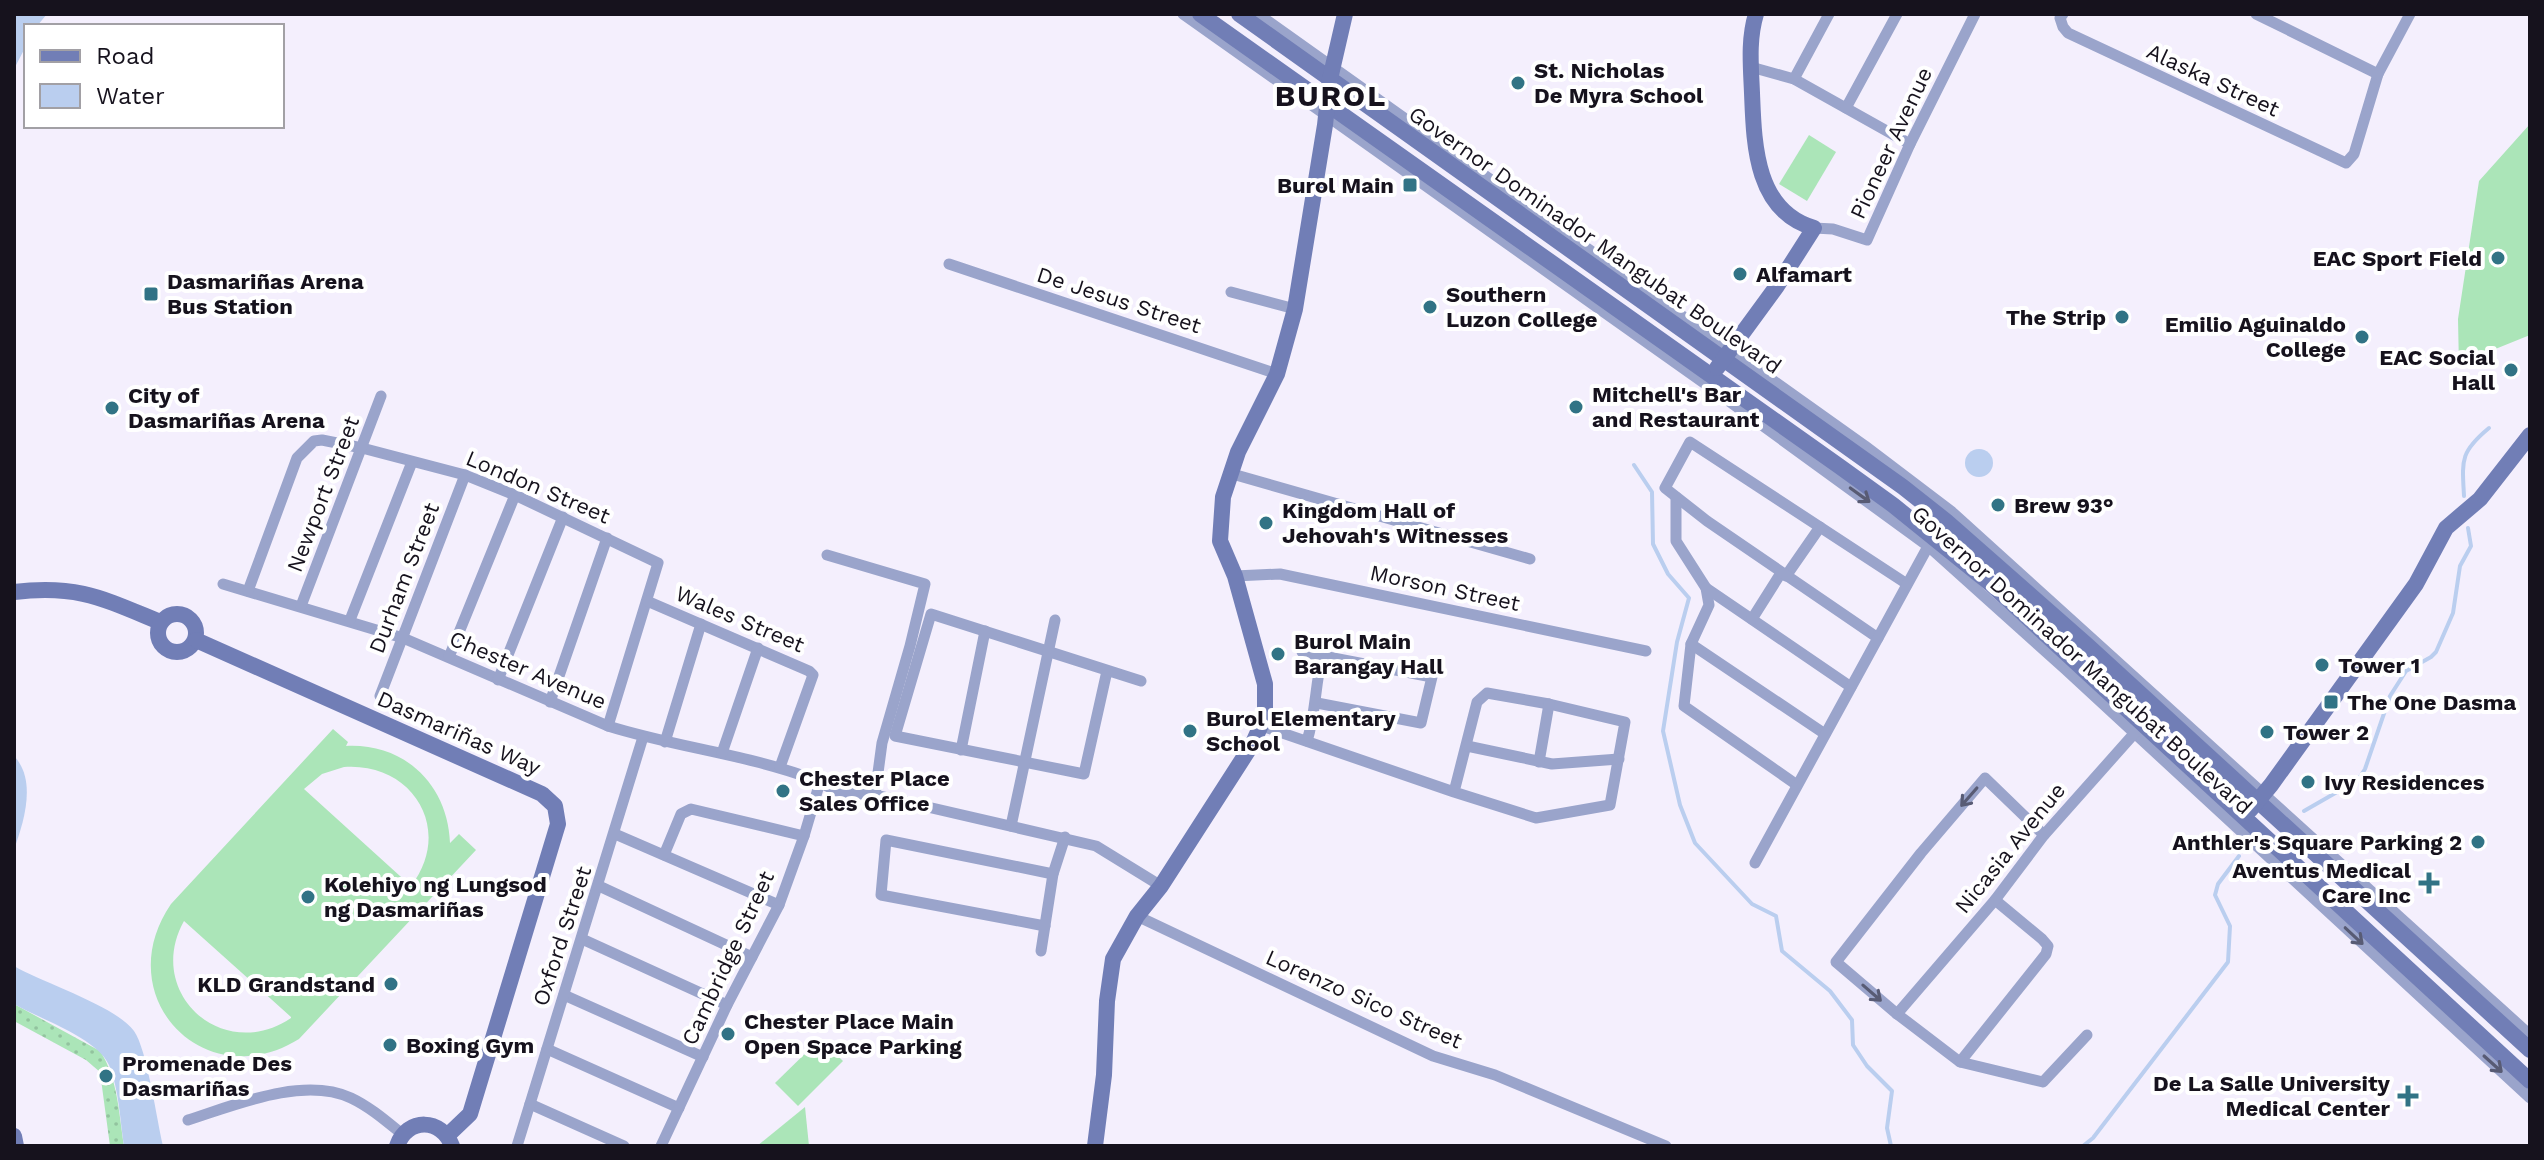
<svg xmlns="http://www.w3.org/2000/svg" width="2544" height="1160" font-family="'Work Sans',sans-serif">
	<defs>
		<pattern id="park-dots" width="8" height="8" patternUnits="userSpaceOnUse" patternTransform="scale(2)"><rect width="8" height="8" fill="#abe5b8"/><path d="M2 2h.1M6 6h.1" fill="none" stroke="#92c39e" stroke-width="1.8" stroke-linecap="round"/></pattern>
	</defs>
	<rect width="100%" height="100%" fill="#f4effd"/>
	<path fill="url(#park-dots)" d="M14 1004 100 1051C118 1078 119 1115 124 1146H110L100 1072 86 1060 14 1021Z"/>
	<g fill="#abe5b8" fill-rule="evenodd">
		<path d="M2530 124V335L2483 354 2459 368 2458 319 2479 181Z"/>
		<path d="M1809 135 1836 152 1807 201 1779 184Z"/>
		<path d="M333 729 348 742 346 746C405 743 448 785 450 843L459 834 476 850 299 1039C204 1098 108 996 171 904ZM344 767C413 762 454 830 411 886L304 789 322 774ZM184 921 291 1017V1018C223 1064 144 993 184 921Z"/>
		<path d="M820 1039 843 1061 798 1106 775 1083Z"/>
		<path d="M805 1107 809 1146H757Z"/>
	</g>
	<g fill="#baceef">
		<path d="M14 14H47L37 26H26V46L14 69Z"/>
		<circle cx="1979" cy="463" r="14"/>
		<path d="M14 756C37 780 24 822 14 849Z"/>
		<path d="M14 966C43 983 116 1006 134 1031 147 1049 157 1121 163 1146H124C120 1120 119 1089 109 1065 97 1038 40 1019 14 1004Z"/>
	</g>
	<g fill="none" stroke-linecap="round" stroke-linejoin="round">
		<g stroke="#baceef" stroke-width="4">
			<path d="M1634 465 1652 492 1653 544 1668 574 1689 598 1677 642 1663 731 1680 805 1695 843 1752 904 1776 916 1782 951 1830 991 1852 1020 1853 1045 1867 1066 1892 1091 1887 1128 1891 1146"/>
			<path d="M2464 496C2462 460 2460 452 2489 428"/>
			<path d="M2304 811 2358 780 2365 769 2390 696 2406 671 2431 657 2436 652 2453 613 2460 566 2471 546 2468 528"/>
			<path d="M2083 1146 2093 1138 2228 962 2230 926 2215 895 2218 884 2239 856"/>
		</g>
		<g stroke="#9aa4cb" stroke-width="11">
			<path d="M1183 14 1704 383 1928 546 2065 669 2530 1098"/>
			<path d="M1258 14 1865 446 1952 512 2530 1035"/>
			<path d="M2063 14 2060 18 2063 27 2068 33 2346 163 2354 154 2378 74 2410 14"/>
			<path d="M2256 14 2378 74"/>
			<path d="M1751 67 1794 79 1910 144"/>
			<path d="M1794 79 1829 14"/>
			<path d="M1846 108 1897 14"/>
			<path d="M1814 228 1833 229 1867 240 1910 144 1975 14"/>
			<path d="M949 264 1277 374"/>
			<path d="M1231 292 1295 309"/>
			<path d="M1229 473 1530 559"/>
			<path d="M1676 497V541L1706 588 1709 605 1691 644 1684 706 1797 785"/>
			<path d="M827 555 925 584 910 646 882 743 875 795"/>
			<path d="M1235 576 1280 574 1646 651"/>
			<path d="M1786 576 1820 527"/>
			<path d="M223 584 403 638 608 726C675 747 744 754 810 778 833 787 840 799 867 793"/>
			<path d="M1706 588 1851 687"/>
			<path d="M248 591 297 458 314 441 322 440 362 448 465 475 515 495 658 563 608 726"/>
			<path d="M647 601 809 671 813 675 780 767"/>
			<path d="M301 606 381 396"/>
			<path d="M1752 619 1781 573"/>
			<path d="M350 620 412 462"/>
			<path d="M1878 638 1707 521 1665 488 1690 442 1907 584"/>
			<path d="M1691 644 1825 734"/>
			<path d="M1302 652 1432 677 1421 723 1317 703"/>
			<path d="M449 657 515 495"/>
			<path d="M1107 671 1084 774 895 736 931 614 1141 681"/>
			<path d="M498 680 563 517"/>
			<path d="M380 696 465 475"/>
			<path d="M550 702 607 538"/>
			<path d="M1262 726 1454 792 1536 818 1610 805 1625 722 1549 704 1487 693 1477 702 1454 792"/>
			<path d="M1307 741C1316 712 1315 686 1322 657"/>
			<path d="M665 742 701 624"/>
			<path d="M1467 746 1552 764 1619 759"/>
			<path d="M961 750 985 631"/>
			<path d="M722 753 758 648"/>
			<path d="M1539 762 1549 704"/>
			<path d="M821 782 846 783 867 793 1096 846 1161 886"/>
			<path d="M1011 826 1055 620"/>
			<path d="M615 834 779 905"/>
			<path d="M664 855 681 814 691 809 804 836"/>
			<path d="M1755 863 1931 541"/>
			<path d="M599 886 752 957"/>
			<path d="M1995 900 2042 939 2048 946 2046 954 1960 1062 1897 1014 1836 962 1921 853 1985 778 2044 835"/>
			<path d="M1137 916 1433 1056 1495 1075 1666 1146"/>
			<path d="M1045 926 881 895 886 840 1053 874"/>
			<path d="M582 939 727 1005"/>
			<path d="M1041 951 1053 874 1065 837"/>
			<path d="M564 995 703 1057"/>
			<path d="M1897 1014 1995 900 2044 835 2156 709"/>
			<path d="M547 1049 679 1108"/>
			<path d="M1960 1062 2043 1082 2087 1035"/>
			<path d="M530 1104 624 1146"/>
			<path d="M188 1120C235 1105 303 1076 351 1098 370 1107 386 1121 402 1134"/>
			<path d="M517 1146 643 737"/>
			<path d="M661 1146 727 1005 779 905 804 836 820 782"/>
		</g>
		<g stroke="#717eb6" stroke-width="16">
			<path d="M1200 14 1839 466 1893 505 1992 585 2530 1081"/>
			<path d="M1239 14 1903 487 1946 521 2087 645 2530 1050"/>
			<path d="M1717 368 1777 286 1814 228C1755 211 1754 144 1752 93 1751 67 1748 40 1756 14"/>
			<path d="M14 592C77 584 104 599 160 622"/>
			<circle cx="177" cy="633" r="19"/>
			<path d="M196 640 542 794 555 806 558 824 470 1114 448 1135"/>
			<path d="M2250 810 2271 785 2416 584 2446 528 2480 499 2530 435"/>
			<path d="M14 1136 16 1146"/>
			<path d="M397 1146C407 1117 442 1118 452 1146"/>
			<path d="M1095 1146 1104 1075 1107 1001 1113 959 1137 916 1161 886 1253 743 1265 716V684L1235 576 1220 541 1223 497 1238 452 1277 374 1295 309 1325 125 1330 79 1345 14"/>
		</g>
	</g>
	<defs><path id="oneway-shaft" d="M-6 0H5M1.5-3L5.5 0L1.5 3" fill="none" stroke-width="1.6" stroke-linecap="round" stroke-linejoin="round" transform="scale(2)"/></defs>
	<g stroke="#585b74">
		<use href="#oneway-shaft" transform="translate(1860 495) rotate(36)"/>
		<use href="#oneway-shaft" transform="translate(1969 797) rotate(131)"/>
		<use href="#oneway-shaft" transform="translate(2354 936) rotate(43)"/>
		<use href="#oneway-shaft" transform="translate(1872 993) rotate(41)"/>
		<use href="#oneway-shaft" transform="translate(2493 1064) rotate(42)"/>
	</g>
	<g fill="#317385" stroke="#fff" stroke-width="3">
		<circle cx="1518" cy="83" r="8"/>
		<rect x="1402" y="177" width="16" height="16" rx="4"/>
		<circle cx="2498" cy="258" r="8"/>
		<circle cx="1740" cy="274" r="8"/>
		<rect x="143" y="286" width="16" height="16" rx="4"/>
		<circle cx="1430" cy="307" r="8"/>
		<circle cx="2122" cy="317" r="8"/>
		<circle cx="2362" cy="337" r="8"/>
		<circle cx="2511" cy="370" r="8"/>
		<circle cx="1576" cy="407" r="8"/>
		<circle cx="112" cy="408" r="8"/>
		<circle cx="1998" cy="505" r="8"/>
		<circle cx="1266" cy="523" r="8"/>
		<circle cx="1278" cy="654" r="8"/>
		<circle cx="2322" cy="665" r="8"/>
		<rect x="2323" y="694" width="16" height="16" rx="4"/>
		<circle cx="1190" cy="731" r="8"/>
		<circle cx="2267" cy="732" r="8"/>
		<circle cx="2308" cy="782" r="8"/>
		<circle cx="783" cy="791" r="8"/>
		<circle cx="2478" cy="842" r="8"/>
		<path d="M2425 871h8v8h8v8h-8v8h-8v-8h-8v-8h8z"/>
		<circle cx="308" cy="897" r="8"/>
		<circle cx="391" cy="984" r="8"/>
		<circle cx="728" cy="1034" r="8"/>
		<circle cx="390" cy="1045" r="8"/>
		<circle cx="106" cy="1076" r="8"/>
		<path d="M2404 1084h8v8h8v8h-8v8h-8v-8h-8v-8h8z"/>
	</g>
	<g text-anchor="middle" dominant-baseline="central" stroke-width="8" stroke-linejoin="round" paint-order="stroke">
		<g font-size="22" font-weight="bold" fill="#16121d" stroke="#fff" text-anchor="start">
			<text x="1534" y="70">St. Nicholas<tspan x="1534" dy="25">De Myra School</tspan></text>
			<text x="1394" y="185" text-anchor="end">Burol Main</text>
			<text x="2482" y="258" text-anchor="end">EAC Sport Field</text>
			<text x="1756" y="274">Alfamart</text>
			<text x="167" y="281">Dasmariñas Arena<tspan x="167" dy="25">Bus Station</tspan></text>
			<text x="1446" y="294">Southern<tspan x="1446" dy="25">Luzon College</tspan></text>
			<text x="2106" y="317" text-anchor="end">The Strip</text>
			<text x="2346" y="324" text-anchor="end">Emilio Aguinaldo<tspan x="2346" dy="25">College</tspan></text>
			<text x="2495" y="357" text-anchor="end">EAC Social<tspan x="2495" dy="25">Hall</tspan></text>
			<text x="1592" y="394">Mitchell's Bar<tspan x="1592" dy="25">and Restaurant</tspan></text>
			<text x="128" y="395">City of<tspan x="128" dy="25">Dasmariñas Arena</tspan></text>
			<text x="2014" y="505">Brew 93°</text>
			<text x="1282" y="510">Kingdom Hall of<tspan x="1282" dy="25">Jehovah's Witnesses</tspan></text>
			<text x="1294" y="641">Burol Main<tspan x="1294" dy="25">Barangay Hall</tspan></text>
			<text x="2338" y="665">Tower 1</text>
			<text x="2347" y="702">The One Dasma</text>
			<text x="1206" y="718">Burol Elementary<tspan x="1206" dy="25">School</tspan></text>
			<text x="2283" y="732">Tower 2</text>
			<text x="799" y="778">Chester Place<tspan x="799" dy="25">Sales Office</tspan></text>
			<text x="2324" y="782">Ivy Residences</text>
			<text x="2462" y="842" text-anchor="end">Anthler's Square Parking 2</text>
			<text x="2411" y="870" text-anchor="end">Aventus Medical<tspan x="2411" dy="25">Care Inc</tspan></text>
			<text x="324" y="884">Kolehiyo ng Lungsod<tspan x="324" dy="25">ng Dasmariñas</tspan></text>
			<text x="375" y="984" text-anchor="end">KLD Grandstand</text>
			<text x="744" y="1021">Chester Place Main<tspan x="744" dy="25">Open Space Parking</tspan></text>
			<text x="406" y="1045">Boxing Gym</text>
			<text x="122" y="1063">Promenade Des<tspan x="122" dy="25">Dasmariñas</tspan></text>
			<text x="2390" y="1083" text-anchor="end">De La Salle University<tspan x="2390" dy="25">Medical Center</tspan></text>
		</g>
		<g font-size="22" fill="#16121d" stroke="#fff">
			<text transform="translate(2213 80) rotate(25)">Alaska Street</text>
			<text transform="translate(1891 143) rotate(-65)">Pioneer Avenue</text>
			<text transform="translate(1595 240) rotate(35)">Governor Dominador Mangubat Boulevard</text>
			<text transform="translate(1119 300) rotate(18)">De Jesus Street</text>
			<text transform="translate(538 487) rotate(23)">London Street</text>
			<text transform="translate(323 494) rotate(-69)">Newport Street</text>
			<text transform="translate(404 578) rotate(-69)">Durham Street</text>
			<text transform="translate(1445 588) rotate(12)">Morson Street</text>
			<text transform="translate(740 619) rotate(23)">Wales Street</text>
			<text transform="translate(2082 660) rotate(42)">Governor Dominador Mangubat Boulevard</text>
			<text transform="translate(528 670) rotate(23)">Chester Avenue</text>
			<text transform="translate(459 733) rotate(24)">Dasmariñas Way</text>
			<text transform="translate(2010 848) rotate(-51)">Nicasia Avenue</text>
			<text transform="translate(562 936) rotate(-72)">Oxford Street</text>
			<text transform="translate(728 958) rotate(-65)">Cambridge Street</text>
			<text transform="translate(1364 999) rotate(24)">Lorenzo Sico Street</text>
		</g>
		<g font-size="30" font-weight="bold" letter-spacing="2" fill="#16121d" stroke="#fff">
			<text x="1331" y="95">BUROL</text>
		</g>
	</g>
	<rect width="2544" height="1160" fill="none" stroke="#16121d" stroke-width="32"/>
	<rect x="24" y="24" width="260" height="104" fill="#ffffff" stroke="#a2a0a5" stroke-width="2"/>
	<rect x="40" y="50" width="40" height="12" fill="#717eb6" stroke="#a2a0a5" stroke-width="2"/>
	<text x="96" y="64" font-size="24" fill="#16121d">Road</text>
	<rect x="40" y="84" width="40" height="24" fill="#baceef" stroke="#a2a0a5" stroke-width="2"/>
	<text x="96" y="104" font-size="24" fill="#16121d">Water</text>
</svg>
